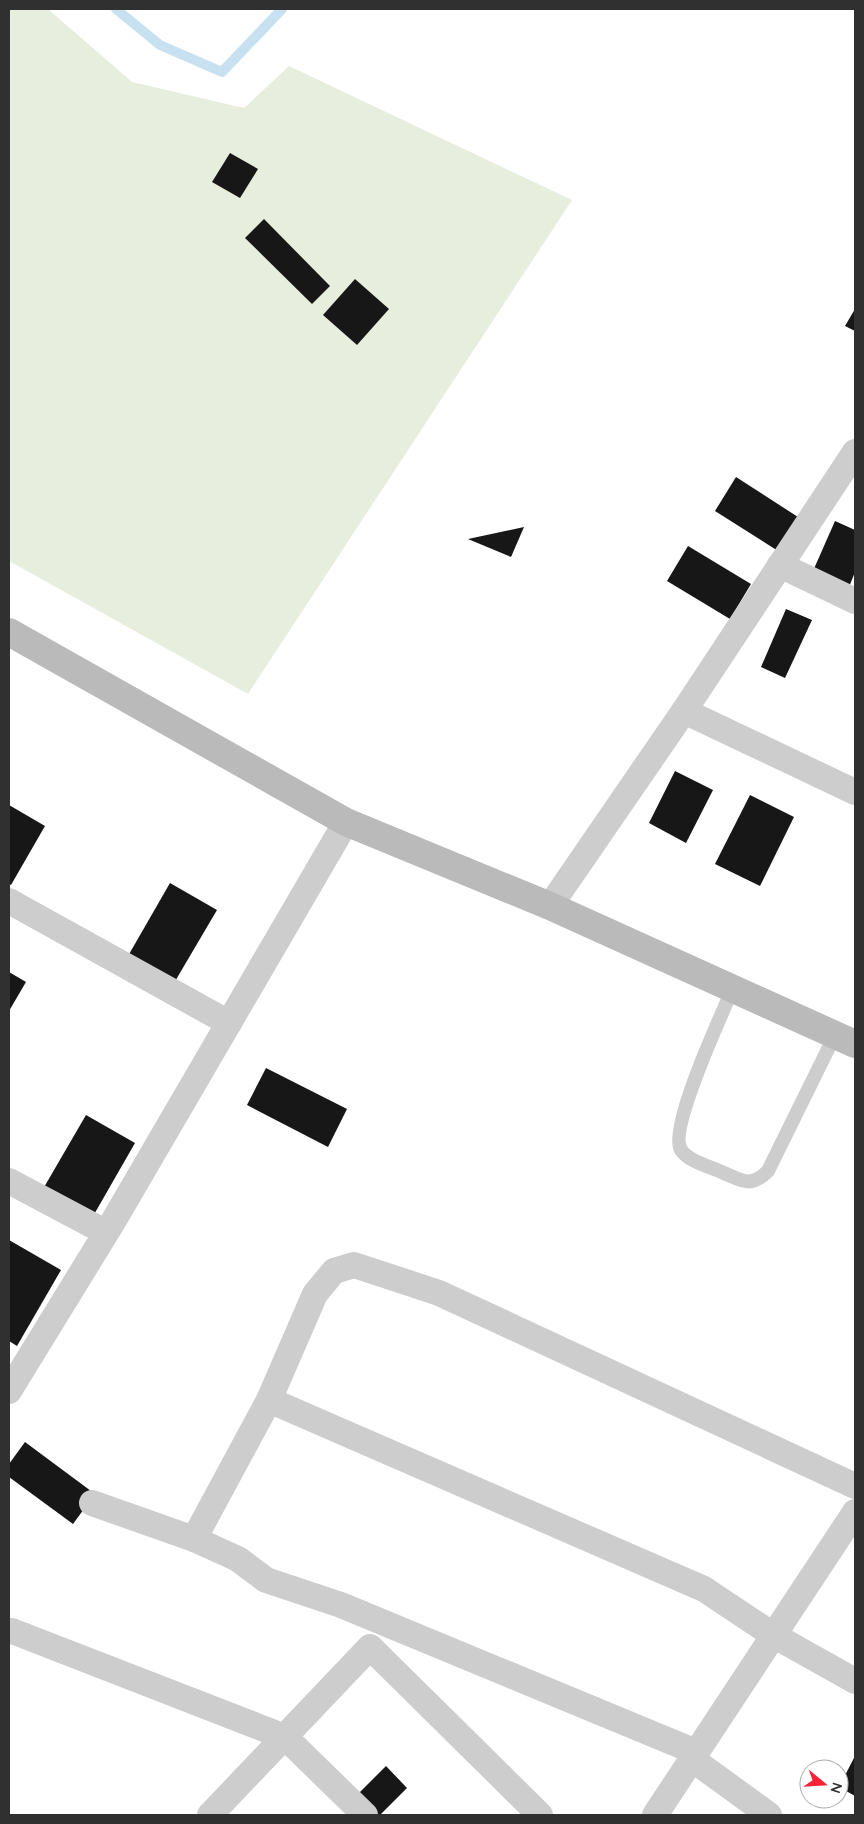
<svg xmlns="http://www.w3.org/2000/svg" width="864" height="1824" font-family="Quicksand,sans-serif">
	<rect width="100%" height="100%" fill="#fff"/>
	<path fill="#e7eedd" d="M9 9H48L132 82 244 108 289 66 572 200 248 694 9 561Z"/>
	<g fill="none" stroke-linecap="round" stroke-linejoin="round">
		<path stroke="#c8e1f0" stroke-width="10" d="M116 9 160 45 222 72 282 9"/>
	</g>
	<g fill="#171717">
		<path d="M230 153 258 169 240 198 212 182Z"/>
		<path d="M264 219 330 286 312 304 245 238Z"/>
		<path d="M355 279 389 309 357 345 323 315Z"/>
		<path d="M855 309V331L845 326Z"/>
		<path d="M736 477 798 517 778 551 715 511Z"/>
		<path d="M835 521 855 530V572L849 587 813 571Z"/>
		<path d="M524 527 511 557 468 539Z"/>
		<path d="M688 546 751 584 730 619 667 581Z"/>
		<path d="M786 609 812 620 785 678 761 667Z"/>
		<path d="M675 771 713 790 686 843 649 823Z"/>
		<path d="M750 795 794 817 760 886 715 864Z"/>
		<path d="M9 805 45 826 11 885 9 884Z"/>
		<path d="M170 883 217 910 174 983 128 956Z"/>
		<path d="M9 972 26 982 9 1011Z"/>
		<path d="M266 1068 347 1109 328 1147 247 1105Z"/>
		<path d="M86 1115 135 1143 92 1218 43 1189Z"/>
		<path d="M9 1240 61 1270 17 1346 9 1341Z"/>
		<path d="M25 1442 95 1494 73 1524 9 1477V1464Z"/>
		<path d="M855 1756V1796L839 1787Z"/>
		<path d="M386 1766 407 1788 380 1815H373L355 1797Z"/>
	</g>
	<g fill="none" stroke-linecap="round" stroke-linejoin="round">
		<path stroke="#cdcdcd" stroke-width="14" d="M733 988C722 1014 668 1129 681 1150 689 1162 712 1167 724 1173 743 1181 751 1188 768 1171L835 1035"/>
		<g stroke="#cdcdcd" stroke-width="26">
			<path d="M780 565 855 601"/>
			<path d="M684 711 855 792"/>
			<path d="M9 901 229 1023"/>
			<path d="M550 906 684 711 855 452"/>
			<path d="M9 1181 105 1232"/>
			<path d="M9 1391 114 1220 346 822"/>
			<path d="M269 1400 704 1589 773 1635 855 1681"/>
			<path d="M92 1503 194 1539"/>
			<path d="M12 1631 285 1737 365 1815"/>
			<path d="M696 1752 341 1605 266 1580 238 1559 194 1539 269 1400 315 1294 334 1271 354 1265 439 1293 855 1486"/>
			<path d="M692 1759 769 1815"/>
			<path d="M210 1815 370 1647 540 1815"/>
			<path d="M655 1815 855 1512"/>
		</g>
		<path stroke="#bababa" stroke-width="28" d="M9 632 346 822 550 906 855 1044"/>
	</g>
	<rect width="864" height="1824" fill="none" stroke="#303030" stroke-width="20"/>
	<g transform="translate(824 1784) rotate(108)"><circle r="24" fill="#ffffff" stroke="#acacac"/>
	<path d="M0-4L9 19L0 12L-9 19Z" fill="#f72234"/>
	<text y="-8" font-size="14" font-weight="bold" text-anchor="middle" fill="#303030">N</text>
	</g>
</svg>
